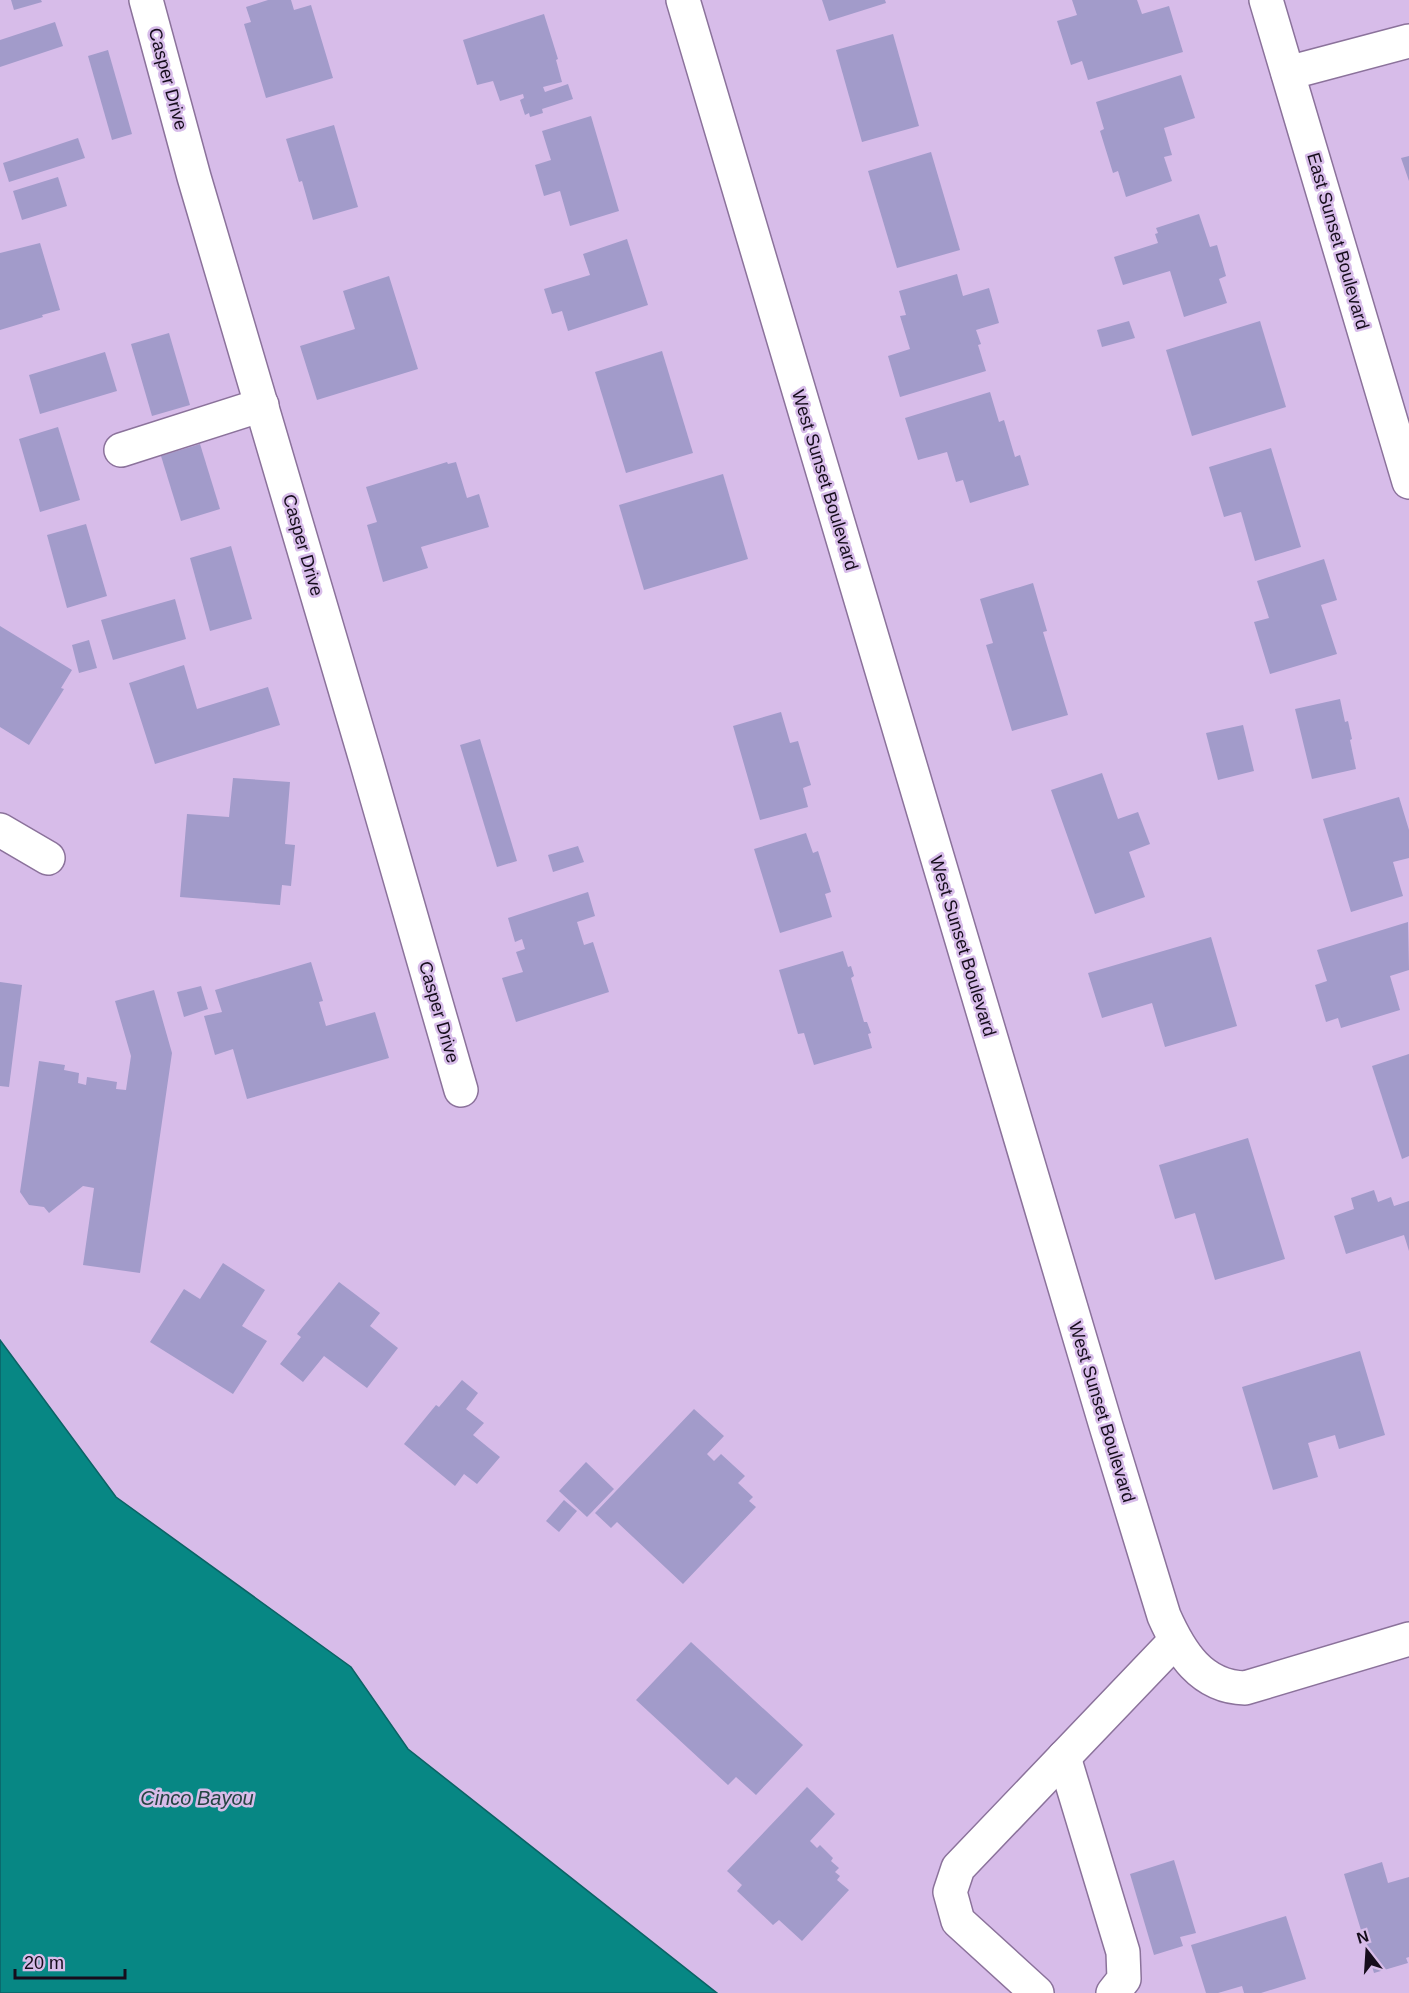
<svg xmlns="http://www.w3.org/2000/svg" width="1409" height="1993" font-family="Helvetica,sans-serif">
	<rect width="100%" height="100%" fill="#d7bce9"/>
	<path fill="#078784" stroke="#0c6265" stroke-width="1.5" d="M0 1340 116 1497 351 1667 408 1749 717 1993H0Z"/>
	<g fill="#a29bca">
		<path d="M11 0H41L42 2 14 10Z"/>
		<path d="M268 0H291L294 10 311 5 333 78 266 98 244 24 251 22 246 7Z"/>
		<path d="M822 0H885L886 3 829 21Z"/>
		<path d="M1072 0H1137L1142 14 1169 6 1183 52 1088 80 1082 61 1071 65 1057 21 1077 15Z"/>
		<path d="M544 14 558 59 556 60 562 82 543 87 545 92 568 84 573 99 542 109 543 113 530 117 529 113 525 115 520 100 524 98 523 94 500 101 493 81 477 85 463 40Z"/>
		<path d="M55 22 63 46 0 67V40Z"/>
		<path d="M893 34 919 126 862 142 836 50Z"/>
		<path d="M108 50 132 134 112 140 88 56Z"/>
		<path d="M1181 75 1195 118 1164 128 1172 155 1164 157 1172 181 1126 197 1118 171 1113 173 1100 131 1104 129 1096 102Z"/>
		<path d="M591 116 619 211 570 226 560 191 544 196 535 165 551 160 542 131Z"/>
		<path d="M334 125 358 207 313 220 302 181 299 182 286 139Z"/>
		<path d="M78 138 85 158 9 182 3 163Z"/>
		<path d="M931 152 960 250 897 268 868 171Z"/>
		<path d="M1409 156V181L1401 158Z"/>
		<path d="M58 177 67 206 22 220 13 191Z"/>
		<path d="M1199 214 1210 247 1217 245 1226 276 1219 279 1227 303 1184 317 1170 271 1123 285 1114 257 1158 243 1155 234 1158 233 1156 228Z"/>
		<path d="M627 239 648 305 568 331 562 311 552 314 544 289 590 275 583 254Z"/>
		<path d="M40 243 60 310 42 315 43 317 0 330V253Z"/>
		<path d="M957 274 963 296 989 288 999 323 976 330 981 344 978 345 986 371 900 397 888 356 910 349 900 316 906 315 899 291Z"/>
		<path d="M389 276 418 369 317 400 300 346 355 329 343 291Z"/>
		<path d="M1129 321 1135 338 1102 347 1097 330Z"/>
		<path d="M1260 321 1286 407 1192 436 1166 350Z"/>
		<path d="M169 333 190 405 152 416 131 344Z"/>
		<path d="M662 351 693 453 626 473 595 372Z"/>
		<path d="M105 352 117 391 40 414 29 375Z"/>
		<path d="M990 392 999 422 1004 420 1015 457 1020 455 1029 485 970 503 963 480 956 482 947 452 918 460 905 418Z"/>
		<path d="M58 427 80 500 40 512 19 439Z"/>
		<path d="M200 444 220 509 181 521 161 456Z"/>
		<path d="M1271 448 1301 547 1255 561 1241 512 1224 517 1209 467Z"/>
		<path d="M447 462 448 464 456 462 467 498 479 494 489 527 421 547 428 568 383 582 367 525 377 522 366 487Z"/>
		<path d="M723 474 748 559 644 590 619 505Z"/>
		<path d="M86 524 107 596 67 608 47 535Z"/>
		<path d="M231 546 252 619 210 631 190 558Z"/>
		<path d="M1324 559 1337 600 1321 605 1337 654 1270 674 1254 622 1269 618 1257 581Z"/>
		<path d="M1033 583 1047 631 1043 632 1068 715 1012 731 986 645 993 643 980 599Z"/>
		<path d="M175 599 186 639 113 660 101 620Z"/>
		<path d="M0 626 72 670 61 688 64 689 29 745 0 727Z"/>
		<path d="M89 640 97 668 79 673 72 645Z"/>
		<path d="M184 665 197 709 268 687 280 725 155 764 129 683Z"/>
		<path d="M1340 699 1345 722 1348 721 1352 739 1350 740 1356 769 1312 779 1295 709Z"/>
		<path d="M781 712 790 743 798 741 811 785 803 788 808 807 760 820 733 726Z"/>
		<path d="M1243 725 1254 771 1218 780 1206 733Z"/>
		<path d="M480 739 517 861 497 867 460 745Z"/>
		<path d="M1102 773 1118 819 1138 812 1150 844 1129 852 1145 897 1095 914 1051 790Z"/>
		<path d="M233 778 290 782 285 844 295 845 291 886 282 885 280 905 180 897 187 814 229 817Z"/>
		<path d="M1399 797 1409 830V858L1393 862 1403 896 1351 912 1323 819Z"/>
		<path d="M806 833 813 853 818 851 831 892 825 894 832 917 780 933 754 849Z"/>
		<path d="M578 846 584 862 553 872 548 855Z"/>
		<path d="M588 892 595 916 577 922 584 945 593 942 609 992 516 1022 502 978 523 972 516 952 525 949 522 939 515 942 508 918Z"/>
		<path d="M1408 922 1409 970 1390 976 1400 1010 1341 1028 1338 1018 1326 1022 1315 985 1327 981 1317 950Z"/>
		<path d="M1211 937 1237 1026 1165 1047 1152 1003 1102 1018 1088 973Z"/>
		<path d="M843 951 848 967 851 966 854 976 851 978 864 1022H867L871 1033 868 1034 872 1048 814 1065 804 1033 798 1034 779 970Z"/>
		<path d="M311 962 323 1001 319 1002 326 1026 375 1012 389 1058 247 1099 233 1049 215 1055 204 1016 222 1012 215 990Z"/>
		<path d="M0 982 22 985 9 1087 0 1086Z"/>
		<path d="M201 986 208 1009 184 1017 177 992Z"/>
		<path d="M154 990 172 1053 140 1273 83 1265 94 1188 83 1186 49 1213 44 1207 29 1205 20 1192 39 1061 65 1065 64 1070 79 1073 78 1083 86 1085 87 1077 117 1082 116 1089 126 1090 131 1056 115 1001Z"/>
		<path d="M1409 1054V1156L1402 1159 1372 1066Z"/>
		<path d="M1248 1138 1285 1259 1215 1280 1195 1213 1175 1219 1159 1165Z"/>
		<path d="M1374 1190 1378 1202 1391 1197 1394 1206 1409 1201V1251L1404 1235 1346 1254 1334 1216 1354 1209 1351 1198Z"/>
		<path d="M223 1263 265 1290 242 1326 267 1341 233 1394 150 1342 184 1289 200 1299Z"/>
		<path d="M339 1282 380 1313 370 1326 398 1348 367 1388 324 1356 303 1382 280 1364 301 1337 297 1334Z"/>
		<path d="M1360 1351 1385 1435 1339 1449 1335 1435 1308 1443 1318 1477 1273 1490 1242 1387Z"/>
		<path d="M462 1380 478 1393 466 1409 484 1423 473 1435 500 1457 477 1484 464 1474 455 1486 404 1444 436 1405 439 1407Z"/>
		<path d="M694 1409 724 1436 707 1454 714 1461 721 1454 745 1476 738 1483 753 1497 749 1501 756 1507 683 1584 617 1522 611 1528 595 1513Z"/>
		<path d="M586 1462 614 1489 587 1517 559 1491Z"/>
		<path d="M564 1500 577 1511 559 1532 546 1521Z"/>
		<path d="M691 1642 803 1745 756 1795 736 1777 728 1785 636 1700Z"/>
		<path d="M807 1787 835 1814 810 1841 817 1848 820 1845 833 1858 831 1861 839 1868 835 1872 840 1876 837 1880 849 1890 802 1941 779 1920 773 1925 737 1891 742 1885 727 1871Z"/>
		<path d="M1174 1860 1196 1933 1180 1937 1183 1946 1154 1955 1130 1874Z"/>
		<path d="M1382 1862 1388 1883 1409 1877V1957L1406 1958 1408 1963 1374 1973 1344 1874Z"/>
		<path d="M1286 1916 1306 1979 1261 1993H1244L1242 1986 1218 1993H1206L1191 1945Z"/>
	</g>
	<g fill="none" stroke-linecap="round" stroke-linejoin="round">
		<g stroke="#8b729b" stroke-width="36">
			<g id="minor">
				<path d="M146 0 194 177 366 760 461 1090"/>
				<path d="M683 0 1106 1426 1164 1616C1180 1652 1201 1687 1245 1688L1409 1639"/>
				<path d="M1266 0 1409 482"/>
				<path d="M1288 73 1409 41"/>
				<path d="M121 450 262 405"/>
				<path d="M0 830 48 858"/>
				<path d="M1064 1757 1123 1952 1124 1979 1113 1993"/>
				<path d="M1037 1993 958 1921 950 1892 958 1868 1175 1641"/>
			</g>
		</g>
		<use href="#minor" stroke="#fff" stroke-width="33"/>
	</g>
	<g text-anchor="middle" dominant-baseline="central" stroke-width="5" stroke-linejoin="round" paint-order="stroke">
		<g font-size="18" fill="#160d1c" stroke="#d7bce9">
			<text transform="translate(168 79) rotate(75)">Casper Drive</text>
			<text transform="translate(1338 241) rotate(74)">East Sunset Boulevard</text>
			<text transform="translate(825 480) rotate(73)">West Sunset Boulevard</text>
			<text transform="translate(303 545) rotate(74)">Casper Drive</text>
			<text transform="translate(963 946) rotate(73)">West Sunset Boulevard</text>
			<text transform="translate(439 1012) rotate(74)">Casper Drive</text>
			<text transform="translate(1102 1412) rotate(73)">West Sunset Boulevard</text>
		</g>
		<g font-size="20" font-style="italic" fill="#244442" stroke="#d7bce9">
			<text x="197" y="1798">Cinco Bayou</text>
		</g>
	</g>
	<g transform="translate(1367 1951) rotate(343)" stroke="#d7bce9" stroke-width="4.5" paint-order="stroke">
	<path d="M0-4.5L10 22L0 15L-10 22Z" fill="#160d1c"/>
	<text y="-9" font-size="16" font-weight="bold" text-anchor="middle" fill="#160d1c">N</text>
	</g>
	<path d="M15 1969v9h110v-9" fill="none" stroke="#160d1c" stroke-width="3"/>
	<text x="24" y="1969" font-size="18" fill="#160d1c" stroke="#d7bce9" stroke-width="4.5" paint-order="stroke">20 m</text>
</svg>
